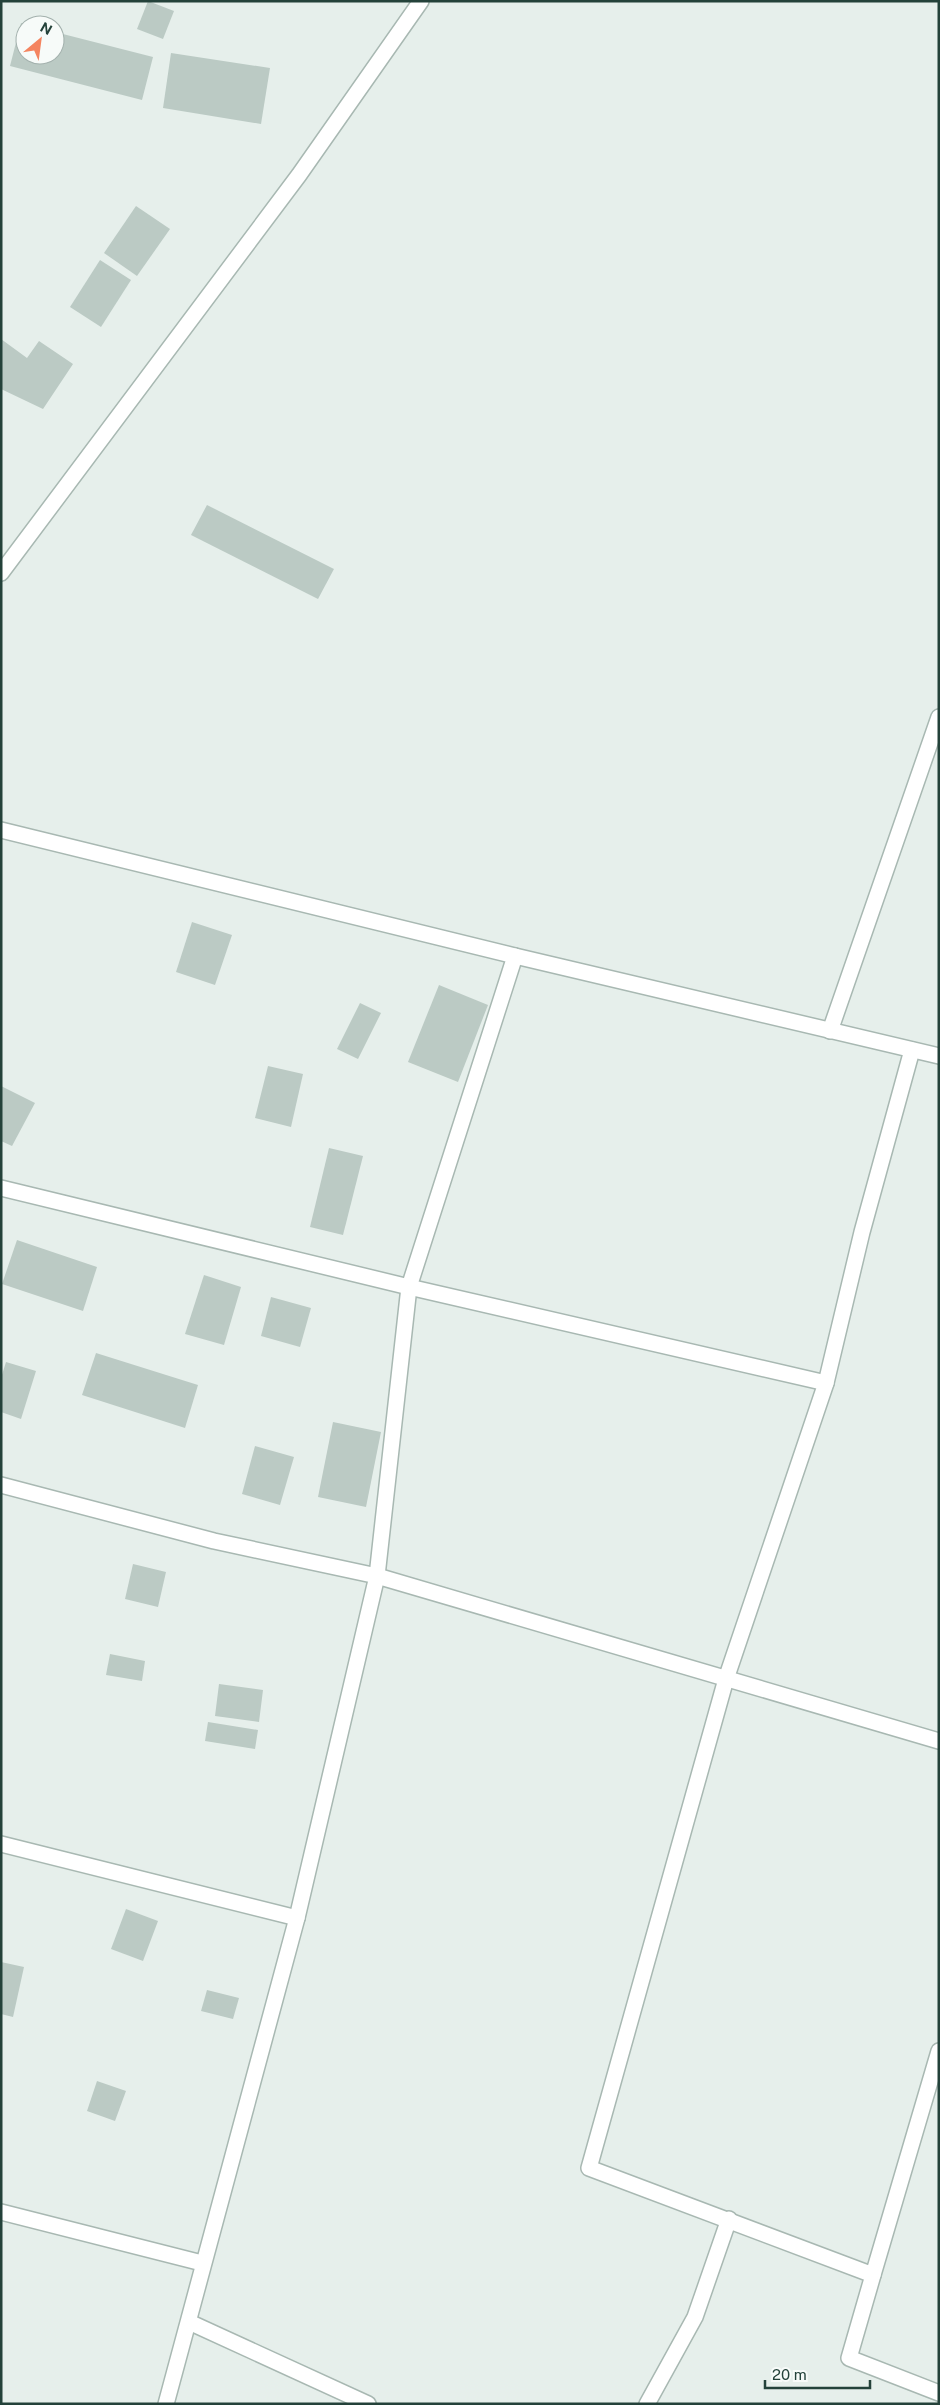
<svg xmlns="http://www.w3.org/2000/svg" width="940" height="2405" font-family="'Public Sans',sans-serif">
	<rect width="100%" height="100%" fill="#e6efeb"/>
	<g fill="#bbcac4">
		<path d="M148 1 174 11 163 39 137 29Z"/>
		<path d="M21 23 25 24V55H55V32L153 57 142 100 10 66Z"/>
		<path d="M171 53 270 68 261 124 163 108Z"/>
		<path d="M136 206 170 229 137 276 104 253Z"/>
		<path d="M100 260 131 280 101 327 70 307Z"/>
		<path d="M1 339 27 358 39 341 73 364 43 409 1 389Z"/>
		<path d="M207 505 334 569 318 599 191 535Z"/>
		<path d="M192 922 232 935 215 985 176 972Z"/>
		<path d="M439 985 488 1005 458 1082 408 1062Z"/>
		<path d="M360 1003 381 1013 358 1059 337 1049Z"/>
		<path d="M268 1066 303 1074 291 1127 255 1118Z"/>
		<path d="M1 1086 35 1103 12 1146 1 1141Z"/>
		<path d="M329 1148 363 1156 343 1235 310 1227Z"/>
		<path d="M17 1240 97 1267 83 1311 2 1284Z"/>
		<path d="M204 1275 241 1287 224 1345 185 1334Z"/>
		<path d="M271 1297 311 1308 300 1347 261 1336Z"/>
		<path d="M96 1353 198 1385 185 1428 82 1395Z"/>
		<path d="M6 1362 36 1371 21 1419 1 1412V1378Z"/>
		<path d="M333 1422 381 1432 366 1507 318 1497Z"/>
		<path d="M255 1446 294 1457 280 1505 242 1494Z"/>
		<path d="M133 1564 166 1572 158 1607 125 1599Z"/>
		<path d="M110 1654 145 1661 142 1681 106 1675Z"/>
		<path d="M219 1684 263 1690 259 1722 215 1716Z"/>
		<path d="M208 1722 258 1730 255 1749 205 1741Z"/>
		<path d="M126 1909 158 1921 143 1961 111 1949Z"/>
		<path d="M1 1962 24 1967 13 2017 1 2014Z"/>
		<path d="M207 1990 239 1998 233 2019 201 2011Z"/>
		<path d="M97 2081 126 2091 115 2121 87 2111Z"/>
	</g>
	<g fill="none" stroke-linecap="round" stroke-linejoin="round">
		<g stroke="#a8b8b2" stroke-width="18">
			<g id="minor">
				<path d="M1 573 299 175 421 1"/>
				<path d="M1 830 515 956 409 1287 377 1576 297 1918 166 2404"/>
				<path d="M515 956 939 1056"/>
				<path d="M830 1031 939 717"/>
				<path d="M912 1050 862 1232 826 1383 726 1679 589 2168 873 2275 849 2358 939 2393"/>
				<path d="M1 1188 409 1287 826 1383"/>
				<path d="M1 1485 214 1541 377 1576 939 1741"/>
				<path d="M1 1844 297 1918"/>
				<path d="M1 2212 202 2263"/>
				<path d="M873 2275 939 2051"/>
				<path d="M189 2322 368 2404"/>
				<path d="M647 2404 695 2317 729 2219"/>
			</g>
		</g>
		<use href="#minor" stroke="#fff" stroke-width="15"/>
	</g>
	<rect width="940" height="2405" fill="none" stroke="#24423a" stroke-width="5"/>
	<g transform="translate(40 40) rotate(29)"><circle r="24" fill="#f7fbf9" stroke="#a3b1ad"/>
	<path d="M0-4L9 19L0 12L-9 19Z" fill="#f4845f"/>
	<text y="-8" font-size="14" font-weight="bold" text-anchor="middle" fill="#24423a">N</text>
	</g>
	<path d="M765 2380v8h105v-8" fill="none" stroke="#24423a" stroke-width="2.5"/>
	<text x="772" y="2380" font-size="15" fill="#24423a" stroke="#f7fbf9" stroke-width="4" paint-order="stroke">20 m</text>
</svg>
